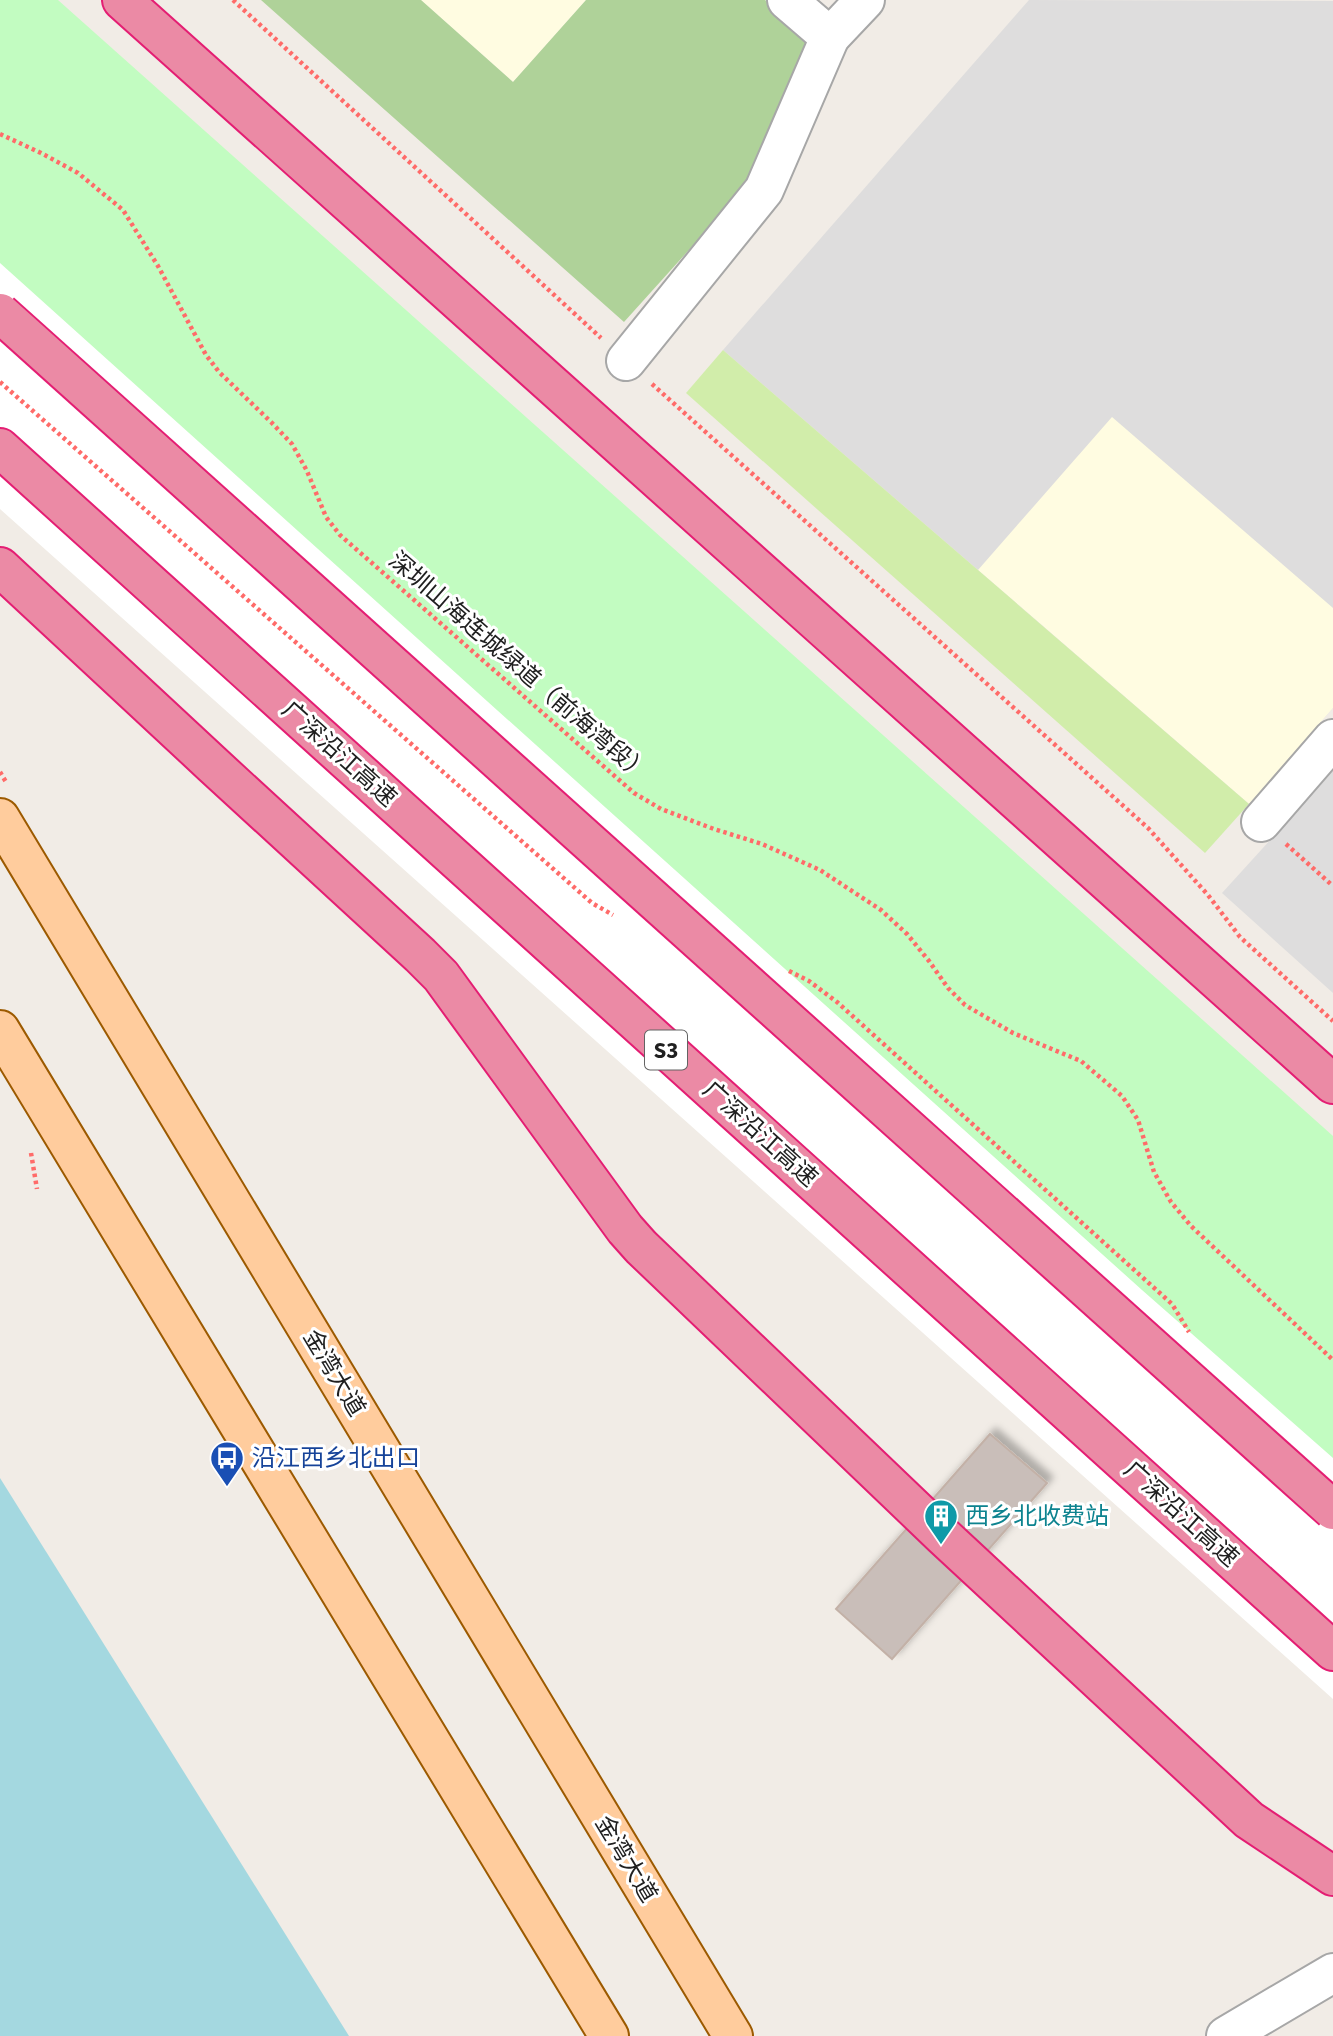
<svg xmlns="http://www.w3.org/2000/svg" width="1333" height="2036" font-family="'Source Sans 3','Noto Sans SC',sans-serif">
	<defs>
		<filter id="shadow"><feDropShadow dx="6" dy="-6" stdDeviation="3.5" flood-color="#0004"/></filter>
	</defs>
	<rect width="100%" height="100%" fill="#f1ece6"/>
	<g fill="#dedddd">
		<path d="M1029 0 1333 1V708L1249 804 723 350Z"/>
		<path d="M1333 771V993L1222 893Z"/>
	</g>
	<g fill="#fffce1">
		<path d="M421 0H586L513 82Z"/>
		<path d="M1112 417 1333 608V708L1249 804 978 570Z"/>
	</g>
	<path fill="#d1edaa" d="M723 350 1249 804 1205 853 686 393Z"/>
	<path fill="#afd299" d="M261 0H421L513 82 586 0H765L809 39 752 180 624 322Z"/>
	<path fill="#c2fcc1" d="M0 0H58L1333 1136V1553L0 410Z"/>
	<path fill="#a4d8e0" d="M0 1478 349 2036H0Z"/>
	<path fill="#fff" d="M0 263 1142 1290 1333 1458V1699L0 509Z"/>
	<path fill="#c9beb9" stroke="#c3b1a7" stroke-width="2" filter="url(#shadow)" d="M990 1434 1047 1483 892 1659 836 1609Z"/>
	<g fill="none" stroke-linecap="round" stroke-linejoin="round">
		<g stroke="#a7a7a7" stroke-width="42">
			<g id="minor">
				<path d="M830 37 865 0"/>
				<path d="M626 361 764 190 830 37 787 0"/>
				<path d="M1261 822 1333 739"/>
				<path d="M1226 2036 1333 1973"/>
			</g>
		</g>
		<g stroke="#9c5a00" stroke-width="42">
			<g id="major">
				<path d="M0 818 733 2036"/>
				<path d="M0 1030 609 2036"/>
			</g>
		</g>
		<g stroke="#e41e73" stroke-width="42">
			<g id="highway">
				<path d="M122 0 1333 1084"/>
				<path d="M0 448 1333 1651"/>
				<path d="M0 567 212 764 420 955 441 976 625 1229 641 1247 943 1536 1249 1820 1333 1876"/>
			</g>
		</g>
		<g stroke="#ff6b69" stroke-width="4.5" stroke-dasharray="3.5 3.5" stroke-linecap="butt">
			<path d="M233 0 601 338"/>
			<path d="M0 134 41 153 78 173 123 210 158 266 206 355 219 372 271 422 292 444 307 471 326 517 340 535 634 793 661 809 714 829 762 844 820 870 881 910 907 934 929 961 948 988 965 1005 1013 1033 1081 1061 1122 1096 1138 1120 1154 1172 1171 1202 1191 1226 1333 1360"/>
			<path d="M0 382 592 903 613 915"/>
			<path d="M652 384 1148 828 1208 895 1240 937 1333 1021"/>
			<path d="M0 772 6 782"/>
			<path d="M1286 844 1333 886"/>
			<path d="M789 971 809 981 837 1002 1172 1304 1189 1332"/>
			<path d="M31 1153 37 1189"/>
		</g>
		<use href="#minor" stroke="#fff" stroke-width="38"/>
		<use href="#major" stroke="#ffcc9d" stroke-width="38"/>
		<use href="#highway" stroke="#eb8aa5" stroke-width="38"/>
		<g stroke="#e41e73" stroke-width="42" stroke-linecap="butt">
			<path id="highway-bridge" d="M0 313 1333 1510"/>
		</g>
		<use href="#highway-bridge" stroke="#eb8aa5" stroke-width="38"/>
	</g>
	<defs>
		<g id="bus-pin" transform="scale(1.75)"><path d="M0 17L-7.5 6A9.5 9.5 0 1 1 7.5 6Z" fill="#1a4fb4" stroke="#fff"/><path d="M-5-6H5V4H4V6H2V4H-2V6H-4V4H-5ZM-3.5-4V0h7V-4ZM-3.5 1.2v1.5H-2V1.2ZM2 1.2v1.5H3.5V1.2Z" fill="#fff"/></g>
		<g id="building-pin" transform="scale(1.75)"><path d="M0 17L-7.5 6A9.5 9.5 0 1 1 7.5 6Z" fill="#0f9aa8" stroke="#fff"/><path d="M-4-6H4V6H1V3H-1V6H-4ZM-2.5-4.3h1.7v1.8h-1.7ZM.8-4.3h1.7v1.8H.8ZM-2.5-1h1.7V.8h-1.7ZM.8-1h1.7V.8H.8Z" fill="#fff"/></g>
	</defs>
	<g fill-rule="evenodd">
		<use href="#bus-pin" x="227" y="1458"/>
		<use href="#building-pin" x="941" y="1516"/>
	</g>
	<g text-anchor="middle" dominant-baseline="central" stroke-width="6" stroke-linejoin="round" paint-order="stroke">
		<rect fill="#fff" stroke="#636363" stroke-width="2" x="645" y="1030.5" width="42" height="39" rx="5"/>
		<g font-size="23" font-weight="bold" fill="#202020">
			<text x="666" y="1050">S3</text>
		</g>
		<g font-size="24" fill="#202020" stroke="#fff">
			<text transform="translate(519 667) rotate(41)">深圳山海连城绿道（前海湾段）</text>
			<text transform="translate(339 754) rotate(42)">广深沿江高速</text>
			<text transform="translate(760 1134) rotate(42)">广深沿江高速</text>
			<text transform="translate(334 1373) rotate(59)">金湾大道</text>
			<text transform="translate(1181 1514) rotate(42)">广深沿江高速</text>
			<text transform="translate(626 1859) rotate(59)">金湾大道</text>
		</g>
		<g font-size="24" fill="#164399" stroke="#fff" text-anchor="start">
			<text x="252" y="1458">沿江西乡北出口</text>
		</g>
		<g font-size="24" fill="#0d838f" stroke="#fff" text-anchor="start">
			<text x="965" y="1516">西乡北收费站</text>
		</g>
	</g>
</svg>
